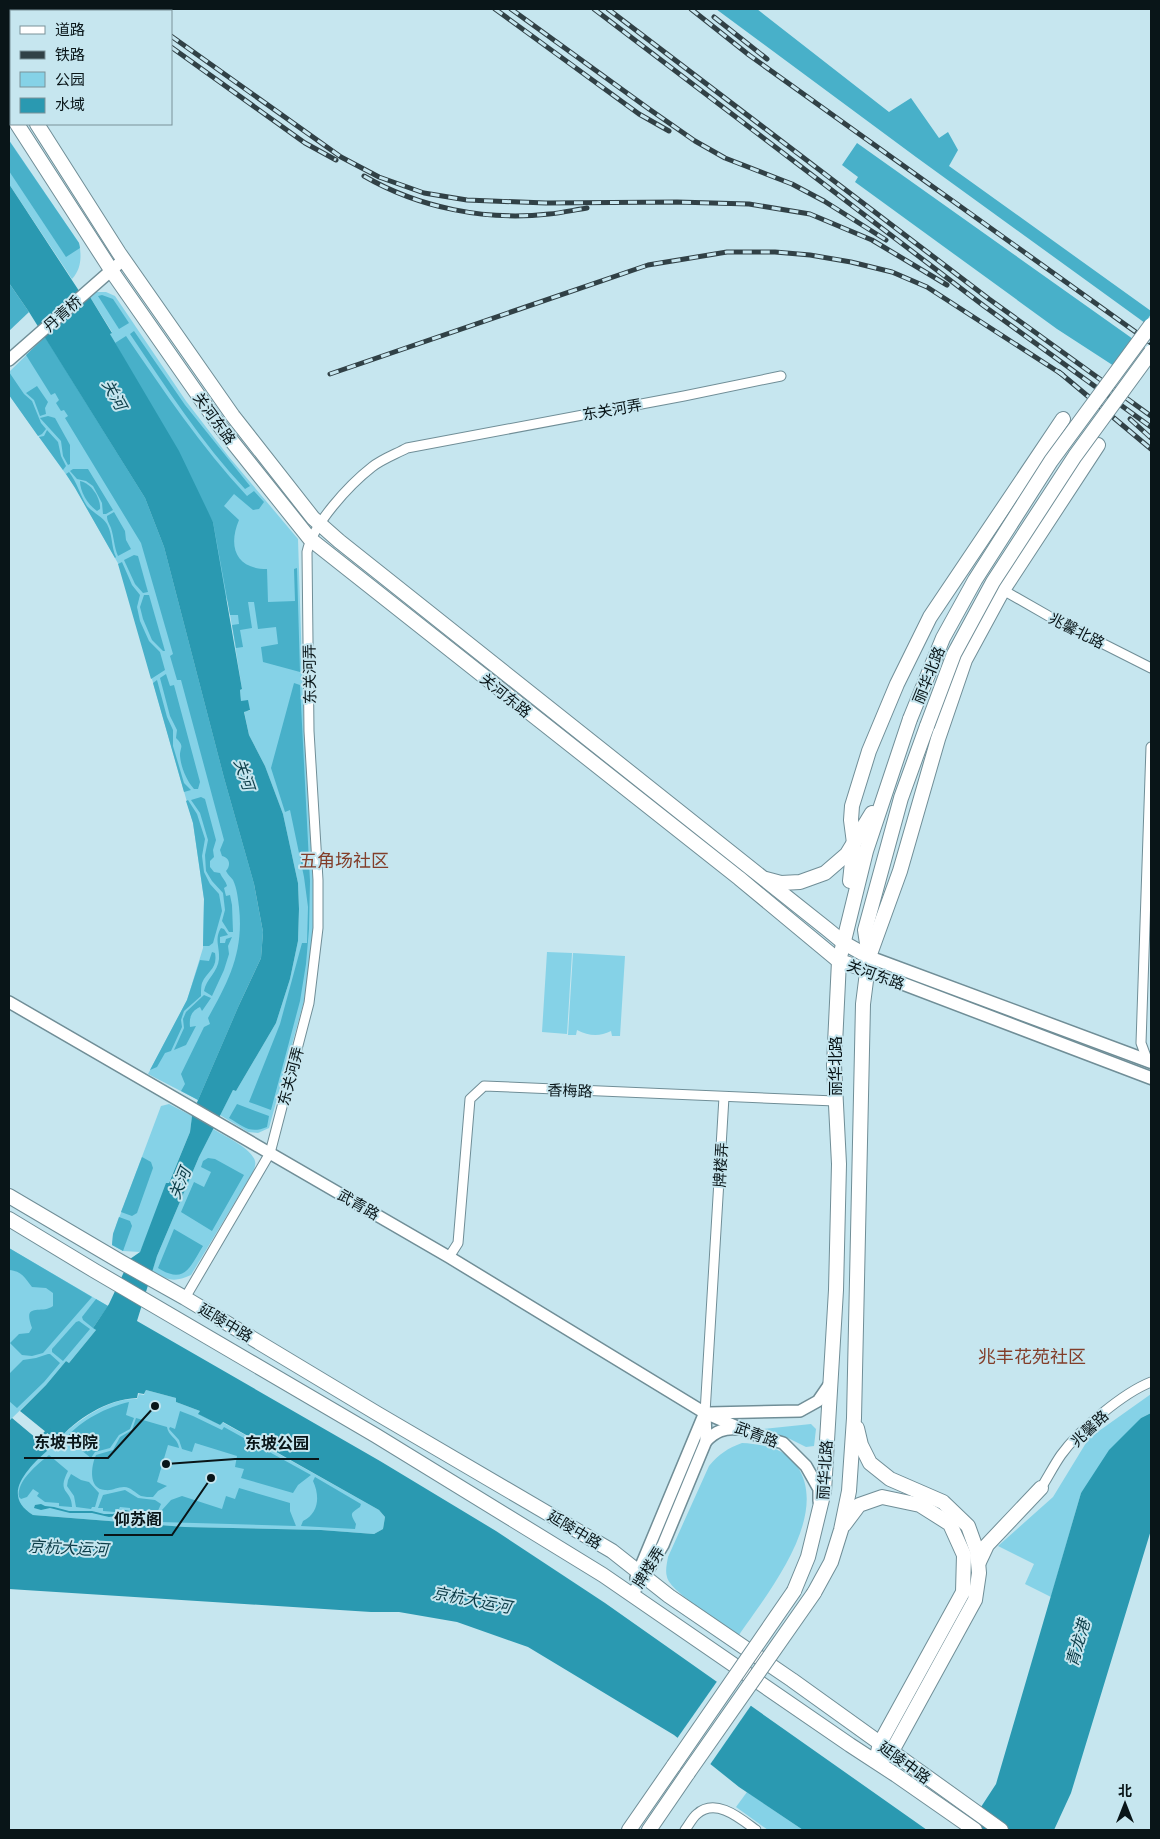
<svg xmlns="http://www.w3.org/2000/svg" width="1160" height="1839" font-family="Lato,'Noto Sans SC',sans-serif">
	<rect width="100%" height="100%" fill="#c6e6ef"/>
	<g fill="#85d2e7">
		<path d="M9 140 79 243C82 257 81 269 72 279L9 184Z"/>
		<path d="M96 292H106L115 296 186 401 229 457 298 539 304 731 313 881V929L310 963 304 1001 272 1117 269 1128 258 1133 248 1132 220 1115 233 1090 236 1091 276 1023 290 979 298 941 299 909 298 883 283 814 265 766 249 735 244 711H250L241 701 240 690 242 689 228 602 110 334 112 332 90 297Z"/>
		<path d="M45 337 145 498 164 547 224 778 254 884 239 1005 198 1100 148 1074 187 1000 203 948 204 899 193 823 120 567 75 487 9 395V372Z"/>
		<path d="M547 952 572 953 567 1034 542 1032Z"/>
		<path d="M573 953 625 956 620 1036H612L611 1031C599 1037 589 1036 577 1030L576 1035H568Z"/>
		<path d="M169 1104 192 1116 190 1132 140 1252 123 1251 112 1245 113 1234 161 1106Z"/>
		<path d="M213 1129C223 1135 248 1147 253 1157 257 1162 255 1167 253 1172L191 1275C174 1283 167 1280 152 1271L157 1256 199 1157Z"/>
		<path d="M9 1248 108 1306 93 1327 96 1330 69 1363 66 1361 46 1385 9 1421Z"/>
		<path d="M146 1390 176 1398V1402L200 1411 199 1414 220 1425 222 1422 379 1510 385 1517 383 1529 374 1534 321 1530 185 1527 33 1515C18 1508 9 1497 18 1481 45 1450 93 1397 137 1399L139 1394 144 1395Z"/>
		<path d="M1151 1394V1413L1141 1418 1081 1493 1051 1597 1025 1584 1034 1564 998 1546 1053 1497 1089 1438Z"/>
		<path d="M811 1424 816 1429 814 1446 806 1447 788 1438 763 1432V1429Z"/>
		<path d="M742 1443C762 1444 785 1448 797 1466 831 1516 767 1594 739 1635 724 1624 670 1592 667 1577 665 1571 667 1563 668 1557L709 1466C719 1454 728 1448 742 1443Z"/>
		<path d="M747 1792 803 1830H768L736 1807Z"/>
	</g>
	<g fill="#48b0c9">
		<path d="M716 9H757L889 112 911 98 939 138 948 132 958 150 949 166 1151 311V314L1145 323 916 157Z"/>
		<path d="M10 142 79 243 80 248 66 257 9 171Z"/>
		<path d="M857 143 1133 339 1114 366 1057 329 855 182 858 177 842 165Z"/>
		<path d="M9 283 29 312 9 331Z"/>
		<path d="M102 295 113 299 129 323 119 329 98 296Z"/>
		<path d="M134 331 185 405 250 486 245 489C201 442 166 387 130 334Z"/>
		<path d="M126 336C164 391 201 447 247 496L254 491 264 502 259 509 253 510 234 494 224 506 239 520C228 546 235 569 267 569L268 602 295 601 294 569 297 568 300 672 263 662 261 647 278 644 276 627 258 629 254 602H248L252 628 240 630 243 647 236 648 232 625 239 624 238 615H230L213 522 115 343Z"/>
		<path d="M45 337 145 498 164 547 224 778 254 884 263 932 261 958 239 1005 198 1100 181 1091 185 1084 181 1074 204 1027 210 1024 208 1018C229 981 244 951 239 907 238 899 237 888 233 880 231 877 228 875 226 871 231 865 230 858 222 856L220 850 224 840 181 680H177L170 656 173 654 141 543 65 418 68 416 64 410 61 411 56 403 59 400 55 393 51 395 26 355Z"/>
		<path d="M9 372 24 394 32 401 41 423 46 429 42 434 38 436 9 395Z"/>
		<path d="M37 386 48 402 45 408 46 414 40 416 34 400 26 393Z"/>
		<path d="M48 416 55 418 70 445V464L68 465 63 456 61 441 40 418Z"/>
		<path d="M47 430 58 442 61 456 66 466 63 470 39 437 44 436Z"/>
		<path d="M73 469H88L113 510 106 514H103L102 503 93 486 86 481 77 479 70 471Z"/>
		<path d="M69 472C77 482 80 495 87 506 93 513 102 516 107 524 113 535 111 547 116 557L115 558 75 488 66 474Z"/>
		<path d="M80 481C91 483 101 498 100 509L97 511C88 505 80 492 80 481Z"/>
		<path d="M114 512 125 531 126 540 131 549 118 556C114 547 114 537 111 528 109 523 107 521 107 516Z"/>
		<path d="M134 555 138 556 148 592 143 593 135 584 124 560Z"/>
		<path d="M122 562 132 585 140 595 137 607 140 621 149 641 160 652 165 670 151 679 118 564Z"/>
		<path d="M144 595H149L165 651H163L152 640 143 619 140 607Z"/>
		<path d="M166 674 170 686 174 685 200 782 198 789H194C187 781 181 768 180 756 180 746 185 747 176 738L177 730 170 716 160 678Z"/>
		<path d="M157 680 167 717 173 730V746L184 783 191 790 184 792 153 683Z"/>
		<path d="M294 683 300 685 310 881 309 929 306 964 300 1001 271 1110 249 1102 280 1024 302 943H307L308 907 304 877 290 810 285 812 271 768Z"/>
		<path d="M201 797 205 799 216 840 213 850 214 857 210 861V867L214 872 220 873C222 878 226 881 227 886L224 888 226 896 230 895 232 905 233 932H229L222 921 225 910 223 893 212 881 206 871 205 855 208 840 200 813 191 800Z"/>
		<path d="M188 800 197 814 205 839 202 856 204 872 210 884 219 894 222 911 213 943 209 946H203L204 899 193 823 186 801Z"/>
		<path d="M221 928 224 929 228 935 220 937V943H225L226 939 232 937 228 946 229 954 224 970 212 996 204 991C206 979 218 972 219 959 220 947 214 939 221 928Z"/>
		<path d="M212 952 215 953C218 969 207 971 202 983 201 986 201 992 201 996L184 1011 181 1020 182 1027 171 1051 165 1053 157 1067 150 1070 187 1000 200 960 209 961Z"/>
		<path d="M204 995 211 998 202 1011 200 1007C191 1011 189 1018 190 1027L196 1026 186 1045 174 1050 184 1028 183 1019 186 1012Z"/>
		<path d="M237 1104 269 1116 267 1127C250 1134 244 1127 229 1118Z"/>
		<path d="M142 1157 151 1162 153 1168 137 1213 132 1216 121 1212Z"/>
		<path d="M208 1158 215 1159 244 1175 212 1231 181 1212 194 1182 204 1187 211 1172 201 1167 203 1161Z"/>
		<path d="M119 1217 130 1221 132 1226 123 1251 112 1245 113 1234Z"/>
		<path d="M174 1229 203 1246C190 1267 185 1285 158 1268Z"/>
		<path d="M9 1248 92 1297 43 1353 32 1356 22 1355 10 1343 19 1334 29 1333 32 1328C22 1301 41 1315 53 1306V1293L46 1288 32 1287C25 1278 22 1271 9 1270Z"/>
		<path d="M96 1299 108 1306 93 1328 83 1320 82 1317Z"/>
		<path d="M79 1321 90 1329 63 1361 52 1352V1349L76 1322Z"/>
		<path d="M48 1354H50L60 1363 44 1382 17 1408 9 1401V1374L23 1360 36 1358Z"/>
		<path d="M129 1402 126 1415 134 1418 130 1429 119 1435 110 1448 95 1452 91 1458 66 1438C81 1420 107 1407 129 1402Z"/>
		<path d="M180 1411 193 1416 222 1430 224 1427 311 1475 298 1485 293 1493 241 1478 244 1469 235 1467 237 1456 195 1443 192 1452 182 1449 179 1440 169 1429 170 1427 175 1429Z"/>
		<path d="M136 1418 167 1427C168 1436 178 1438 179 1448L168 1445 157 1482 167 1486 158 1491 153 1497C149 1497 145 1497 141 1496 135 1493 131 1487 124 1487 117 1487 112 1491 105 1490 88 1489 91 1466 96 1455L113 1450 120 1437 132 1430Z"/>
		<path d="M49 1455 68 1471C56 1494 72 1489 72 1507L59 1506V1503L45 1502 37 1496 39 1493 33 1489 27 1497 21 1499 19 1497C16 1481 38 1464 49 1455Z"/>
		<path d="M71 1474 81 1480 89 1482 99 1493 95 1507H92L91 1509 76 1507 74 1496 67 1486 68 1480Z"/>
		<path d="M315 1477 361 1504 360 1507C350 1514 350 1513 356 1524L355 1529 301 1526 303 1521C319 1513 320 1496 313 1481Z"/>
		<path d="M239 1488 290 1503V1511L296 1526 160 1522 157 1520 162 1510 171 1500 182 1496 222 1509 226 1496 235 1499Z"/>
		<path d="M125 1490 138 1498 155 1500 161 1504C154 1520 153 1522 136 1521V1510H130V1508L120 1507 119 1509H115V1512L103 1511V1508H98L103 1495Z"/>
	</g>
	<g fill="#2a99b1">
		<path d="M9 184 85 300 90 297 112 333 110 334 179 451 213 522 242 689 240 690 241 701 248 700 250 710 244 712 249 735 265 766 283 814 298 883 299 909 298 941 290 979 276 1023 236 1091 233 1090 199 1157 157 1256 137 1321 380 1461 496 1531 605 1603 927 1830H803L739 1787 674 1735 528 1647 457 1622 399 1612H371L9 1589V1421L12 1418 49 1449C28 1468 0 1495 33 1515L185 1527 321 1530 374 1534 383 1529 385 1517 379 1510 223 1422 220 1425 198 1414 200 1411 176 1402V1398L146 1390 144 1394 138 1393 137 1398C107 1399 76 1419 57 1441L20 1411 46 1385 66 1361 69 1363 96 1330 93 1328 109 1304 130 1259 140 1252 166 1183H169L190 1132 192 1116 198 1100 239 1005 261 958 263 932 254 884 224 778 164 547 145 498 29 312 9 283Z"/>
		<path d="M1151 1413V1530L1071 1793 1054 1830H966L996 1784 1081 1493 1109 1450 1141 1418Z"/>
		<path d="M41 1504 45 1506 54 1507 69 1511H92L104 1514H113L125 1510 130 1511 131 1520H128L123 1515 109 1517 92 1513H70L50 1508 41 1510 34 1508 35 1505Z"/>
	</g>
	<path fill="#c6e6ef" d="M718 1680 752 1704 709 1766 676 1740Z"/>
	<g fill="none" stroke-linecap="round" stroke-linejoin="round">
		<path stroke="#2a99b1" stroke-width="3" d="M36 1443 49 1429"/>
		<g stroke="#708e97" stroke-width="11">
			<g id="minor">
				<path d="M1003 590 1052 618 1151 668"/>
				<path d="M1148 1062 1141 1043 1151 747"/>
				<path d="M449 1257 458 1243 470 1099 484 1086 835 1101"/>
				<path d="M185 1298 270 1153 309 1003 318 928V880L309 731 307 552C313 524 349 485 372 467 382 459 396 454 407 448L684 396 781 376"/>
				<path d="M705 1413 724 1097"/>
				<path d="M1041 1488C1048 1477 1054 1465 1061 1455 1079 1430 1123 1393 1151 1382"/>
				<path d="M685 1830C689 1825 692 1818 697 1814 716 1797 741 1819 756 1830"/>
			</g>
		</g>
		<g stroke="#708e97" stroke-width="14">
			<g id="tertiary">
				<path d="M9 360 123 260"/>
				<path d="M9 1002 449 1257 705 1413 756 1435 783 1443 806 1466 819 1489V1501"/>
				<path d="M709 1413 800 1411 818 1401 829 1385"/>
				<path d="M706 1441C716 1431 724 1428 737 1429"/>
				<path d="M636 1578 703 1417"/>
				<path d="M632 1594 644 1577 663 1545 706 1441 705 1413"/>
			</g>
		</g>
		<g stroke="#708e97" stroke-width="15">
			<g id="secondary">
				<path d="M869 957 1151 1062"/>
				<path d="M867 970 1151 1078"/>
			</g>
		</g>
		<g stroke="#708e97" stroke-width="16">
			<g id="primary">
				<path d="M9 79 11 83"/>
				<path d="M9 112 11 115"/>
				<path d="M17 124 115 276 219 425 310 539 739 878 839 961 867 970"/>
				<path d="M37 124 119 253 233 416 313 518 339 541 827 929 844 943 869 957"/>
				<path d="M766 879 781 883 800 882 825 873 847 854 872 813"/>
				<path d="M850 881 854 843 851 820 852 806 869 751 897 684 930 617 1063 419"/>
				<path d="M870 954 900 871 938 739 965 660 1003 590 1098 445"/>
				<path d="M9 1196 121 1262 185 1298 378 1414 612 1551 669 1596 792 1680 1001 1830"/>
				<path d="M9 1219 95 1271 375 1435 603 1575 850 1745 896 1775 975 1830"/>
				<path d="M857 1428 861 1445 870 1463 890 1479 943 1502 968 1526 977 1551 979 1573 975 1600 891 1753 884 1757"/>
				<path d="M844 1525 859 1505 882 1497 920 1505 950 1524 964 1555 963 1592 880 1743 878 1752"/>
				<path d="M979 1562 987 1545 1041 1488"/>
				<path d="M794 1591 808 1557 824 1491 836 1290 839 1164 834 1065 839 961 866 851 910 719"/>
				<path d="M814 1593 831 1562 841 1530 849 1491 854 1418 863 1004 869 957 865 930 901 798 927 726"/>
				<path d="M629 1830 674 1765"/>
				<path d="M649 1830 688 1773"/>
			</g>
		</g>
		<use href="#minor" stroke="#fff" stroke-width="9"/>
		<use href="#tertiary" stroke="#fff" stroke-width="11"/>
		<use href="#secondary" stroke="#fff" stroke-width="12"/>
		<use href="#primary" stroke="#fff" stroke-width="14"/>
		<g stroke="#314146" stroke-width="5">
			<g id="rail">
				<path d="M118 9 121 11"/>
				<path d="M133 9 136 11"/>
				<path d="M495 9 639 114 669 131"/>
				<path d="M511 9 649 109 695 141 725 158 792 184 824 201 886 240"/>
				<path d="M594 9 984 306 1151 427"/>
				<path d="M608 9 989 299 1151 416"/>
				<path d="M691 9 749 55 1151 343"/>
				<path d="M714 17 767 59"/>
				<path d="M171 36 341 157 379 177 424 193 467 200 546 203 677 202 749 204 810 214 872 240 947 285"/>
				<path d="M171 47 305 143 336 160"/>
				<path d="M364 176C419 208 486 221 549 214 561 213 574 210 587 208"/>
				<path d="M1059 372 1151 449"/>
				<path d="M330 374 648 265 727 252H775L810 255 851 262 892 272 927 287 1063 375"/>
				<path d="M1130 419 1151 438"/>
			</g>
		</g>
		<use href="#rail" stroke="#c6e6ef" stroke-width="3" stroke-dasharray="9" stroke-linecap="butt"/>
		<g stroke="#708e97" stroke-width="16" stroke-linecap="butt">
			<g id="primary-bridge">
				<path d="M910 719 943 638 975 580 1051 461 1151 325"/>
				<path d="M927 726 954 654 993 582 1075 456 1151 352"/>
				<path d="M674 1765 794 1591"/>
				<path d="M688 1773 814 1593"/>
			</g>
		</g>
		<use href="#primary-bridge" stroke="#fff" stroke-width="14"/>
	</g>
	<g text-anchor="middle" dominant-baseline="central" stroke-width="4" stroke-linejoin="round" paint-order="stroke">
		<g font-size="15" fill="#091518" stroke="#c6e6ef">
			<text transform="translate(62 313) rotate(-42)">丹青桥</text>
			<text transform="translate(612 409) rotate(-10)">东关河弄</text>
			<text transform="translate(215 418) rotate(54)">关河东路</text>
			<text transform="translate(1077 630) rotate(27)">兆馨北路</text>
			<text transform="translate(309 674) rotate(-91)">东关河弄</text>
			<text transform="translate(928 675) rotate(-68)">丽华北路</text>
			<text transform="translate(506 695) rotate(39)">关河东路</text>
			<text transform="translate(876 974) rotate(20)">关河东路</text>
			<text transform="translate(835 1066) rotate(-90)">丽华北路</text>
			<text transform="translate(290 1076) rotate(-75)">东关河弄</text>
			<text transform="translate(570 1090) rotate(2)">香梅路</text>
			<text transform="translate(720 1165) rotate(-87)">牌楼弄</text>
			<text transform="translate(359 1204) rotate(30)">武青路</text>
			<text transform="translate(226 1322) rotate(31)">延陵中路</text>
			<text transform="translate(1089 1428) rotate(-43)">兆馨路</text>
			<text transform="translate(757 1434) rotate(21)">武青路</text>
			<text transform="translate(824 1470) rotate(-86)">丽华北路</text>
			<text transform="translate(575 1529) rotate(31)">延陵中路</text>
			<text transform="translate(648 1567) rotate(-58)">牌楼弄</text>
			<text transform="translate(905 1762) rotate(36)">延陵中路</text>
		</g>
		<g font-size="16" font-style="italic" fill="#0c3c47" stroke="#c6e6ef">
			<text transform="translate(115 394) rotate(61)">关河</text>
			<text transform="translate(245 774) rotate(71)">关河</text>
			<text transform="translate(179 1183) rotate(-68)">关河</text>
			<text transform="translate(68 1547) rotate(3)">京杭大运河</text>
			<text transform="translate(472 1599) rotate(11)">京杭大运河</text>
			<text transform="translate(1077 1643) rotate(-74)">青龙港</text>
		</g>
		<g font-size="18" fill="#823e2a" stroke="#c6e6ef">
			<text x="344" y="860">五角场社区</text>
			<text x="1032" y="1356">兆丰花苑社区</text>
		</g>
	</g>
	<path fill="none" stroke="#091518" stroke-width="2" d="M155 1406L108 1458H24M166 1464L235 1459H319M211 1478L172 1535H104"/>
	<g fill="#091518" stroke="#c6e6ef" stroke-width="2">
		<circle cx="155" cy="1406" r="5"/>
		<circle cx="166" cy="1464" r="5"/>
		<circle cx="211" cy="1478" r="5"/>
	</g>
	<g font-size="16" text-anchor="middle" font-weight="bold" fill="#091518" stroke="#c6e6ef" stroke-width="4" stroke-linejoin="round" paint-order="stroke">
		<text x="66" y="1448">东坡书院</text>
		<text x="277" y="1449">东坡公园</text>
		<text x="138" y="1525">仰苏阁</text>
	</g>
	<rect width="1160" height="1839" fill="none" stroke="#091518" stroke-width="20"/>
	<rect x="10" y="10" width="162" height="115" fill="#c6e6ef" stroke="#7a9299"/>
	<rect x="20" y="26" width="25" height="8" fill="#ffffff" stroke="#7a9299"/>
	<text x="55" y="35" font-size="15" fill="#091518">道路</text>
	<rect x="20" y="51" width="25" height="8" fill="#314146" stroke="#7a9299"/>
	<text x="55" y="60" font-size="15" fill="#091518">铁路</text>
	<rect x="20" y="72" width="25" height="15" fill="#85d2e7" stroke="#7a9299"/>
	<text x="55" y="85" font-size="15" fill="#091518">公园</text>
	<rect x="20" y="98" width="25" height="15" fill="#2a99b1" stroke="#7a9299"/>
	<text x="55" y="110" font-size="15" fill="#091518">水域</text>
	<g transform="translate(1125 1804)" stroke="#c6e6ef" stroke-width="4" paint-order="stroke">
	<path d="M0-4L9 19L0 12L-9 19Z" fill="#091518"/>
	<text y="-8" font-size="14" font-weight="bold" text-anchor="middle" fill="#091518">北</text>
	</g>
</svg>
